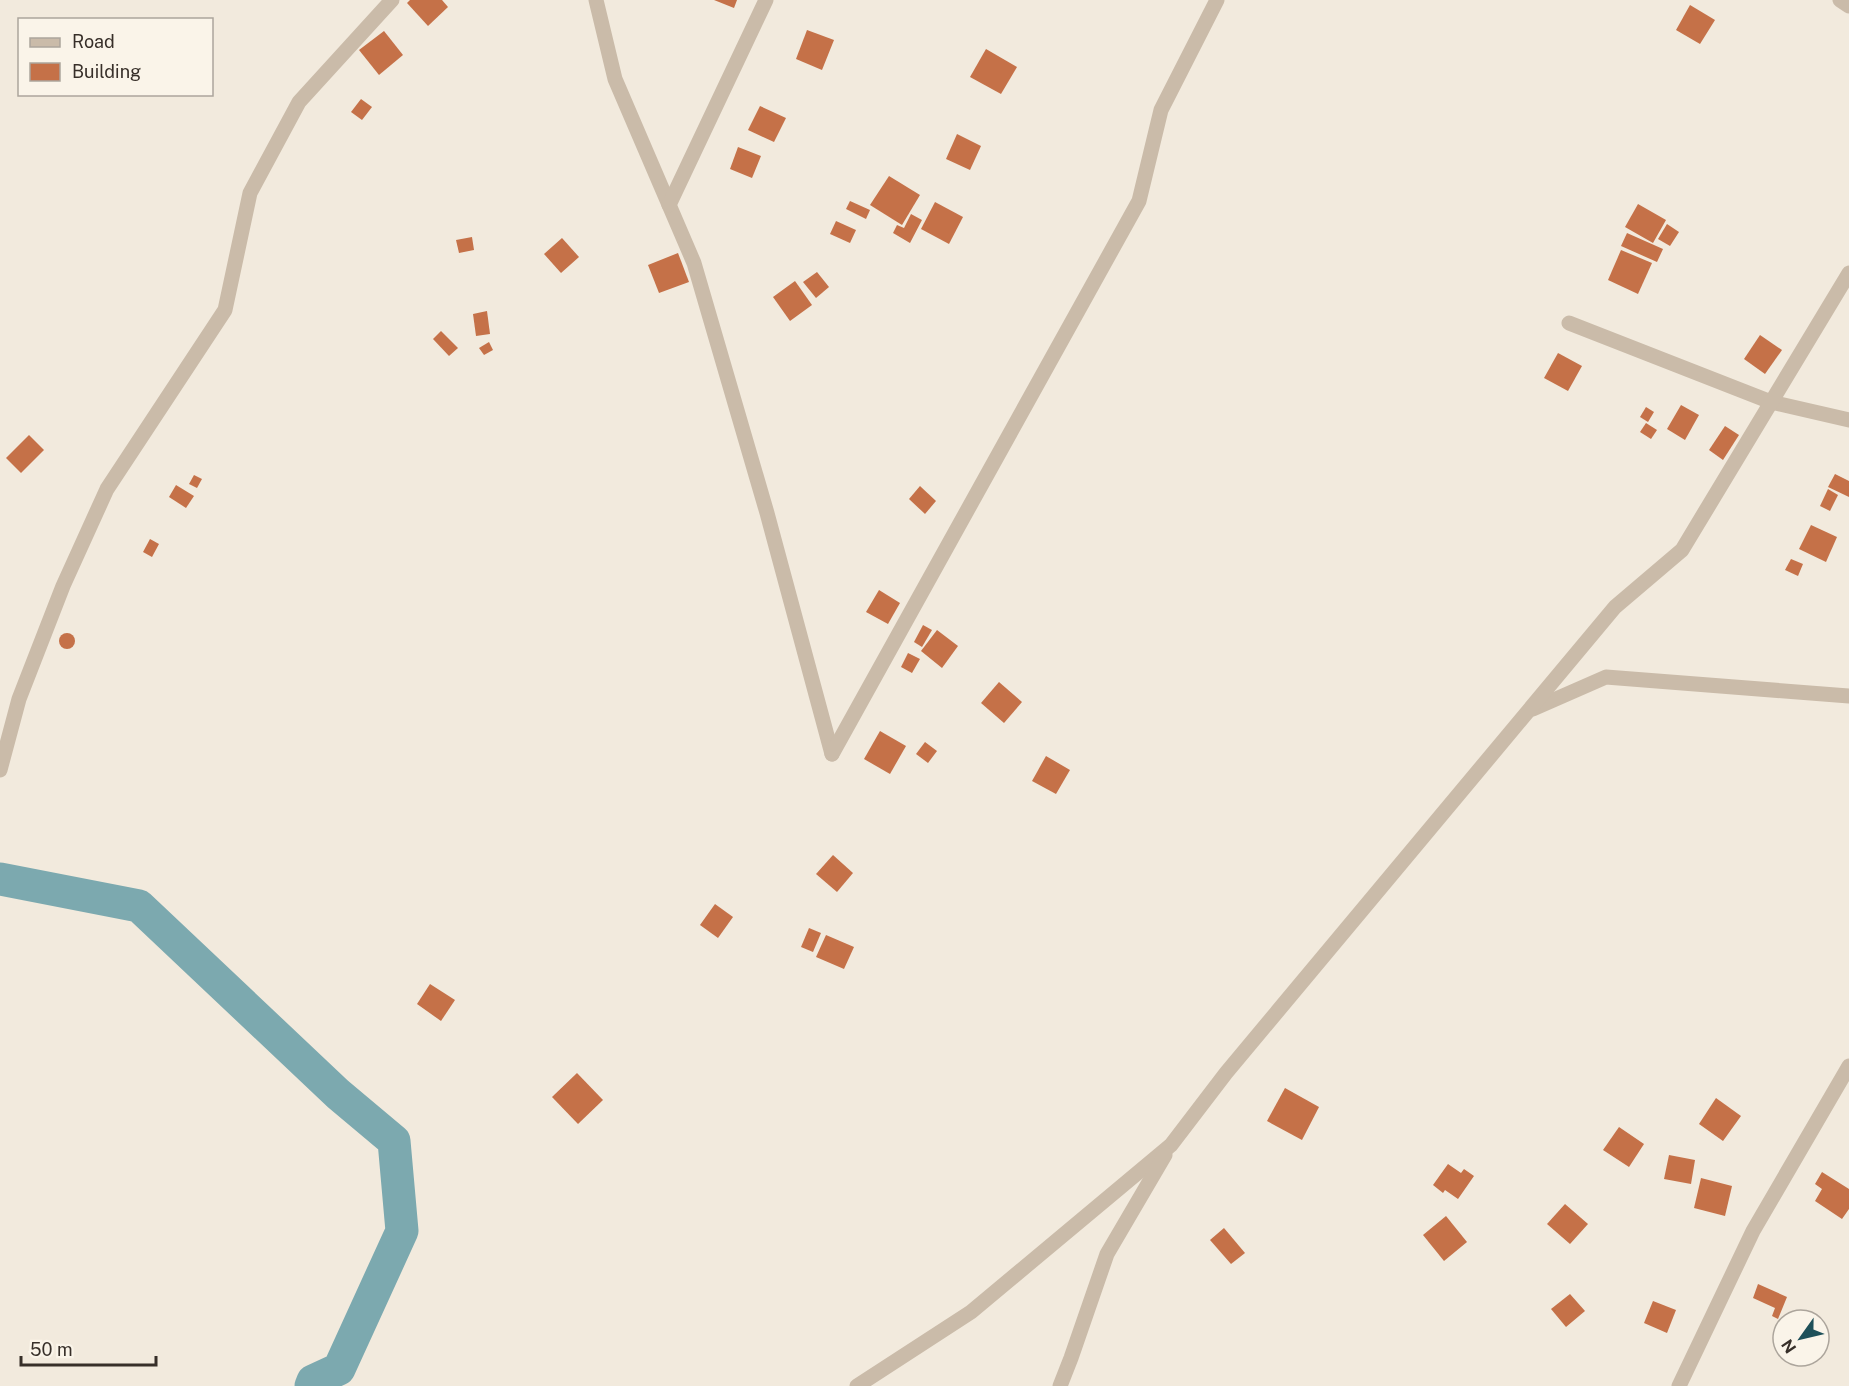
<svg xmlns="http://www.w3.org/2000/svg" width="1849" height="1386" font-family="'Public Sans',sans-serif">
	<rect width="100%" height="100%" fill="#f2eadd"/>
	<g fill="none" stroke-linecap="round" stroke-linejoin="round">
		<path stroke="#7ca9af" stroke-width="33" d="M0 879 139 906 338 1094 394 1141 402 1231 339 1369 313 1381 311 1386"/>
	</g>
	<g fill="#c57148">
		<path d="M410 0H442L448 7 428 26 407 3Z"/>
		<path d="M714 0H737L734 8Z"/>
		<path d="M1690 5 1715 20 1700 44 1676 30Z"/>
		<path d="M807 30 834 40 822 70 796 59Z"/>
		<path d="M384 31 403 55 379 75 359 50Z"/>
		<path d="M986 49 1017 67 1001 94 970 77Z"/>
		<path d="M361 99 372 107 362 120 351 112Z"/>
		<path d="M760 106 786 118 774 142 748 130Z"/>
		<path d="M957 134 981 146 970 170 946 159Z"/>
		<path d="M738 147 761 156 752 178 730 169Z"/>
		<path d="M889 176 920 195 902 225 870 205Z"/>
		<path d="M850 201 870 210 866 219 846 209Z"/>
		<path d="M935 202 963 217 949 244 921 229Z"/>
		<path d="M1638 204 1666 220 1653 243 1625 227Z"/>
		<path d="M911 214 922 220 910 243 893 233 897 225 904 228Z"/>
		<path d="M836 221 856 230 850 243 830 234Z"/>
		<path d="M1667 224 1679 232 1670 246 1658 239Z"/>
		<path d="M1627 233 1663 249 1657 262 1621 246Z"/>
		<path d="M472 237 474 250 459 253 456 240Z"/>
		<path d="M562 238 579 257 561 273 544 254Z"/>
		<path d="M1621 250 1652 263 1638 294 1608 280Z"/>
		<path d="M678 253 689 282 659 293 648 265Z"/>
		<path d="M817 272 829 287 816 298 803 282Z"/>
		<path d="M795 281 812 305 790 321 773 297Z"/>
		<path d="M487 311 490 334 476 336 473 314Z"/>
		<path d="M441 331 458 348 449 356 433 339Z"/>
		<path d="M1760 335 1782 350 1765 374 1744 359Z"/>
		<path d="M489 342 493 350 484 355 479 348Z"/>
		<path d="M1558 353 1582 366 1568 391 1544 378Z"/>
		<path d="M1681 405 1699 415 1685 440 1667 429Z"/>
		<path d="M1646 407 1654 412 1648 422 1640 417Z"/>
		<path d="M1646 423 1657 430 1651 439 1640 432Z"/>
		<path d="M1725 426 1739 435 1723 460 1709 450Z"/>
		<path d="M29 435 44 450 21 473 6 458Z"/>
		<path d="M1835 474 1849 481V497L1828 487Z"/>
		<path d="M194 475 202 479 197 488 189 484Z"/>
		<path d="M176 485 194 496 186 508 169 497Z"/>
		<path d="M920 486 936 501 925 514 909 499Z"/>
		<path d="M1828 489 1838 495 1830 511 1820 506Z"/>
		<path d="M1811 525 1837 537 1826 562 1799 549Z"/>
		<path d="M150 539 159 544 152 557 143 552Z"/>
		<path d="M1791 559 1803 564 1798 576 1785 570Z"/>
		<path d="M879 590 900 603 888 624 866 612Z"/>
		<path d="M923 625 932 630 922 647 914 642Z"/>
		<path d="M937 630 958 646 942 668 921 651Z"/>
		<circle cx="67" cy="641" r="8"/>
		<path d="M908 653 920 659 912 673 901 667Z"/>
		<path d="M999 682 1022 702 1004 723 981 703Z"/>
		<path d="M880 731 906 746 890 774 864 759Z"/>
		<path d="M925 742 937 751 928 763 916 754Z"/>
		<path d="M1046 756 1070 770 1056 794 1032 781Z"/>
		<path d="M833 855 853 873 837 892 816 874Z"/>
		<path d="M715 904 733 917 718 938 700 925Z"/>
		<path d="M809 928 821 933 813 952 801 947Z"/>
		<path d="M826 935 854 947 844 969 816 957Z"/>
		<path d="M430 984 455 1000 441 1021 417 1004Z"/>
		<path d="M577 1073 603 1100 578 1124 552 1097Z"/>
		<path d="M1285 1088 1319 1107 1302 1140 1267 1121Z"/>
		<path d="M1716 1098 1741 1116 1723 1141 1699 1124Z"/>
		<path d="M1619 1127 1644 1144 1629 1167 1603 1150Z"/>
		<path d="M1669 1155 1695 1160 1691 1184 1664 1179Z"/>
		<path d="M1448 1164 1461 1173 1464 1169 1474 1176 1458 1199 1445 1190 1443 1193 1433 1185Z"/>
		<path d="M1822 1172 1849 1189V1209L1842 1219 1815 1201 1822 1189 1815 1184Z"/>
		<path d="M1701 1178 1732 1186 1725 1216 1694 1208Z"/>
		<path d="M1565 1204 1588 1224 1570 1244 1547 1224Z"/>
		<path d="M1446 1216 1467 1242 1444 1261 1423 1235Z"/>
		<path d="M1224 1228 1245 1253 1231 1264 1210 1240Z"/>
		<path d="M1758 1284 1787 1297 1778 1319 1772 1316 1775 1308 1753 1298Z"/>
		<path d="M1570 1294 1585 1311 1566 1327 1551 1309Z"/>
		<path d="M1653 1301 1676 1310 1667 1333 1644 1323Z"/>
	</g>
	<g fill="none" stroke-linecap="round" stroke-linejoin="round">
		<g stroke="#cabba9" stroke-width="15">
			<path d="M596 0 615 79 694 263 767 513 832 754"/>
			<path d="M1840 0 1849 6"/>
			<path d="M669 205 766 0"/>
			<path d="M1569 323 1771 402 1849 420"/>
			<path d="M1533 709 1606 677 1849 696"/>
			<path d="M832 754 1139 201 1161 110 1217 0"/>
			<path d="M0 770 19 699 63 586 107 489 225 310 250 193 299 102 392 0"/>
			<path d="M857 1386 971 1312 1171 1145 1226 1073 1615 607 1682 550 1849 273"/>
			<path d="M1060 1386 1071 1358 1107 1254 1165 1155"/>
			<path d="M1679 1386 1753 1231 1849 1066"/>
		</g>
	</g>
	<rect x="18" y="18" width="195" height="78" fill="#faf4e9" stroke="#aca59c" stroke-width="1.5"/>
	<rect x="30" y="38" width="30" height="9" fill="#cabba9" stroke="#aca59c" stroke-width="1.5"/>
	<text x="72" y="48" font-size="18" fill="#372f29">Road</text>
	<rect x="30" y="63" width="30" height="18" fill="#c57148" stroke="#aca59c" stroke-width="1.5"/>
	<text x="72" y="78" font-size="18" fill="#372f29">Building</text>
	<g transform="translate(1801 1338) rotate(236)"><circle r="28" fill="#faf4e9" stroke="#aca59c" stroke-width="1.5"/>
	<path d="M0-4.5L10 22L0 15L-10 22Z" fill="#1e5059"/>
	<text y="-9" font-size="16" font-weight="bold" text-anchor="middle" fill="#372f29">N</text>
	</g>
	<path d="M21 1356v9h135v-9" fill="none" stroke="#372f29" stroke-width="3"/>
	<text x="30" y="1356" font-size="18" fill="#372f29" stroke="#faf4e9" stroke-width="4.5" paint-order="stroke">50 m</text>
</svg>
